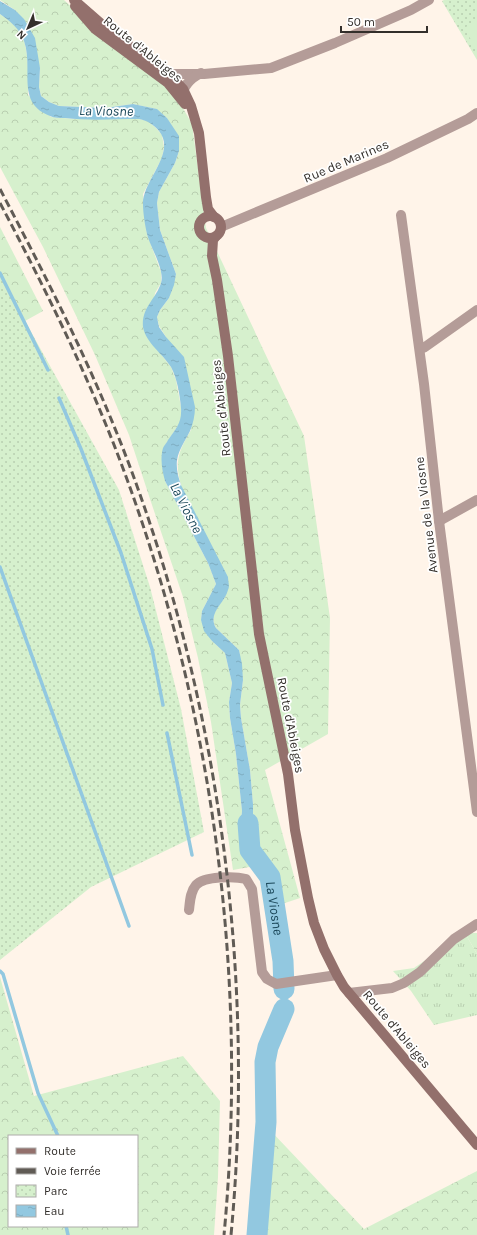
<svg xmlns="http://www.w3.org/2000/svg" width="477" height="1235" font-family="Karla,sans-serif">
	<defs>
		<pattern id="grass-tufts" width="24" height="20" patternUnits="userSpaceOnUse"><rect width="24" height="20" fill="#d6f0cd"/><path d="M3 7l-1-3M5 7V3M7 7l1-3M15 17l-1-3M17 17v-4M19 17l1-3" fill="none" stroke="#b8ceb0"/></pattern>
		<pattern id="forest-crowns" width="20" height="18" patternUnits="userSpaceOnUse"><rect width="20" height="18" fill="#d6f0cd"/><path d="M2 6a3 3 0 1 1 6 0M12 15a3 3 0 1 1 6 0" fill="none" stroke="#b8ceb0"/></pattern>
		<pattern id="park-dots" width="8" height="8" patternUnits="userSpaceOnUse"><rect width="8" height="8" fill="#d6f0cd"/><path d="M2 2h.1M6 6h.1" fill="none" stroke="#b8ceb0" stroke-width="1.8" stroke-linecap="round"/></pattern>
		<pattern id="water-ripples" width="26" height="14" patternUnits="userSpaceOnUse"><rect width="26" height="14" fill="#92c8e0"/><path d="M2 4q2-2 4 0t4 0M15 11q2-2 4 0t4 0" fill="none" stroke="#7eacc0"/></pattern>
	</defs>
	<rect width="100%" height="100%" fill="#fff4e9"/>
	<path fill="url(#grass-tufts)" d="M465 933 477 954V1015L434 1025 411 991 393 971 414 968Z"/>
	<g fill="url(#forest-crowns)" fill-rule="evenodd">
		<path d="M0 0H64L96 29 163 73 192 124 206 228 304 436 330 618 328 734 265 770 300 898 279 905 264 871 249 867 233 870 211 722 198 658 183 597 151 502 129 435 95 355 43 247 0 167V14C5 18 11 21 15 26 31 41 28 75 28 95L51 117 76 119H139L148 121 156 128 162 135 164 147 162 158 143 194 147 234 161 272V283L155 293 148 338 171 367 176 380 181 407V421L164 447 165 481 208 563 216 584 202 611 201 620 212 641 225 653 232 683 229 702 230 718 236 754 242 811 240 831 257 848 253 827V804L250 770 241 718 240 705 243 680 239 650 216 628C209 616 218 607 225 597L181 485C174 462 179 450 191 430L166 337 159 326 157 317 160 310 169 298 176 274 160 230 157 203 159 192 175 163 179 151 167 118 156 109 133 104 105 108 59 106 49 102 41 96 39 87 40 68 15 10Z"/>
		<path d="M0 227 43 311 25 321 0 272Z"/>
		<path d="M465 933H477V954Z"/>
		<path d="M0 977 34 1096 183 1056 220 1101 218 1177 214 1235H0ZM9 1136H137V1226H9Z"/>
		<path d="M268 1128 364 1229 477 1171V1235H256Z"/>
	</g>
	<g fill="url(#park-dots)">
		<path d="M444 0H477V60L442 1Z"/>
		<path d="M0 272 25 321 119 490 150 587 181 709 204 832 91 887 0 960Z"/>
	</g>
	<path fill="#d6f0cd" d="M477 21V50L464 28Z"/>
	<path fill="url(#water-ripples)" d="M0 1 15 10 24 19 35 38 40 68 39 87 41 96 49 102 59 106 105 108 133 104 157 109 167 118 179 136V151L175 163 159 192 157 203 160 230 176 274 174 285 169 298 160 310 157 317 159 327 166 337 184 357 195 407C195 415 193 424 190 431 185 441 179 449 177 460 176 468 178 477 181 485L228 577C228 581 230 586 228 590 225 603 207 613 216 628L239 650 242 664 243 680 240 705 241 718 250 770 253 804V827L257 848 246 853 240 831 242 811 236 754 230 718 229 702 232 683 225 653 212 641 204 631 201 620 202 611 216 584 208 563 165 481C162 470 160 459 163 448 164 445 167 443 168 440 176 428 182 423 181 408 180 395 177 378 171 367 162 353 146 343 143 327 141 308 156 299 161 283 165 269 150 247 147 234 145 225 143 213 143 204 142 181 177 153 159 131 153 124 148 121 139 119 114 119 89 121 65 118 60 118 54 118 50 116 15 103 34 69 24 41 20 29 10 21 0 14Z"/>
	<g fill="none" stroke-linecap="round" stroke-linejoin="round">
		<g stroke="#92c8e0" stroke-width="3.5">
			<path d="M0 273 48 370"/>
			<path d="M59 398 81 449 121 553 152 649 163 705"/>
			<path d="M0 567 129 926"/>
			<path d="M167 733 192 855"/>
			<path d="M0 971 3 974 38 1093 58 1136"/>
			<path d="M66 1226 68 1235"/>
		</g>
		<g stroke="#92c8e0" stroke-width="21">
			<path id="s1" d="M248 823 250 850 270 877 283 961 284 989"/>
			<path d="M257 1235 266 1122 265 1062 268 1047 284 1009"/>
		</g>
		<g stroke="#b49c98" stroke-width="10">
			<path d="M169 74H204L271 68 335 43 411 10 429 0"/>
			<path d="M182 97C183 86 191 78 201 73"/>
			<path d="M401 215 424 384 439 521 477 812"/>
			<path d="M221 227 387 158 468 119 477 113"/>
			<path d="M420 349 425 347 477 310"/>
			<path d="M439 521 477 500"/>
			<path d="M189 910C190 902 190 892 196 885 204 876 235 876 246 879L252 889 262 972 267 979 276 984 337 975"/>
			<path d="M349 993 392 988 404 983 420 972 454 939 477 924"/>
		</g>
		<g stroke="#93706c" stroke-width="10">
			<path d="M74 0 113 34 165 70 183 89 191 106 199 133 206 197 208 209 214 217"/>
			<path d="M75 6 95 29 168 83 185 104"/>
			<circle cx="210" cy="227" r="11"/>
			<path d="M216 236 213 240 212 256 217 280 228 356 259 634 288 774 295 830 308 898 314 923 324 949 337 975 344 987 477 1145"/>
		</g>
		<g stroke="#605b55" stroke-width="3" stroke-dasharray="8 4" stroke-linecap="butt">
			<path d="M0 189C44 273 87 357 122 446 218 692 256 972 231 1235"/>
			<path d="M0 203C48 294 93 385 128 482 215 722 248 981 224 1235"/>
		</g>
	</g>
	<g text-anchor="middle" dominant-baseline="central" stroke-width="3.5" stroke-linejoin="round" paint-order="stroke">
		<g font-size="13" fill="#332f2b" stroke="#fff">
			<text transform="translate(143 49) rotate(39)">Route d'Ableiges</text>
			<text transform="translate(346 161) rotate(-23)">Rue de Marines</text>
			<text transform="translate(221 408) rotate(-96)">Route d'Ableiges</text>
			<text transform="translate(426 515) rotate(-97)">Avenue de la Viosne</text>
			<text transform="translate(291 725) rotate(79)">Route d'Ableiges</text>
			<text transform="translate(397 1029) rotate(50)">Route d'Ableiges</text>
		</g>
		<g font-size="14" font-style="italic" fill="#1c495b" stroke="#fff">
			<text transform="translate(106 111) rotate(1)">La Viosne</text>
			<text transform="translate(186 508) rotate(63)">La Viosne</text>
			<text stroke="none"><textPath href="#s1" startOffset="92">La Viosne</textPath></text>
		</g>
	</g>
	<rect x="8" y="1135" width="130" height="92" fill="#ffffff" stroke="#adacaa"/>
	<rect x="16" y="1148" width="20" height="6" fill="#93706c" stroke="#adacaa"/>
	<text x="44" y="1155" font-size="12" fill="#332f2b">Route</text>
	<rect x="16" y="1168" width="20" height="6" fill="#605b55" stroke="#adacaa"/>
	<text x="44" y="1175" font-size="12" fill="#332f2b">Voie ferrée</text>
	<rect x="16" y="1185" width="20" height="12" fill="url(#park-dots)" stroke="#adacaa"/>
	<text x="44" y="1195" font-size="12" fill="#332f2b">Parc</text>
	<rect x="16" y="1205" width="20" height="12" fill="url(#water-ripples)" stroke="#adacaa"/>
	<text x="44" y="1215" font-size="12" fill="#332f2b">Eau</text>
	<g transform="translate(28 28) rotate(224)" stroke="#ffffff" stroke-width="3" paint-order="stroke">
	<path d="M0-3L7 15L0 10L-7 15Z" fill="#332f2b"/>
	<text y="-6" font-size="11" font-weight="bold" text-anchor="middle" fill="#332f2b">N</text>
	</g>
	<path d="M341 26v6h86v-6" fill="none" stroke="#332f2b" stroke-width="2"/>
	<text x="347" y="26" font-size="12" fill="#332f2b" stroke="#ffffff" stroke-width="3" paint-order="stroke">50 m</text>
</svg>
